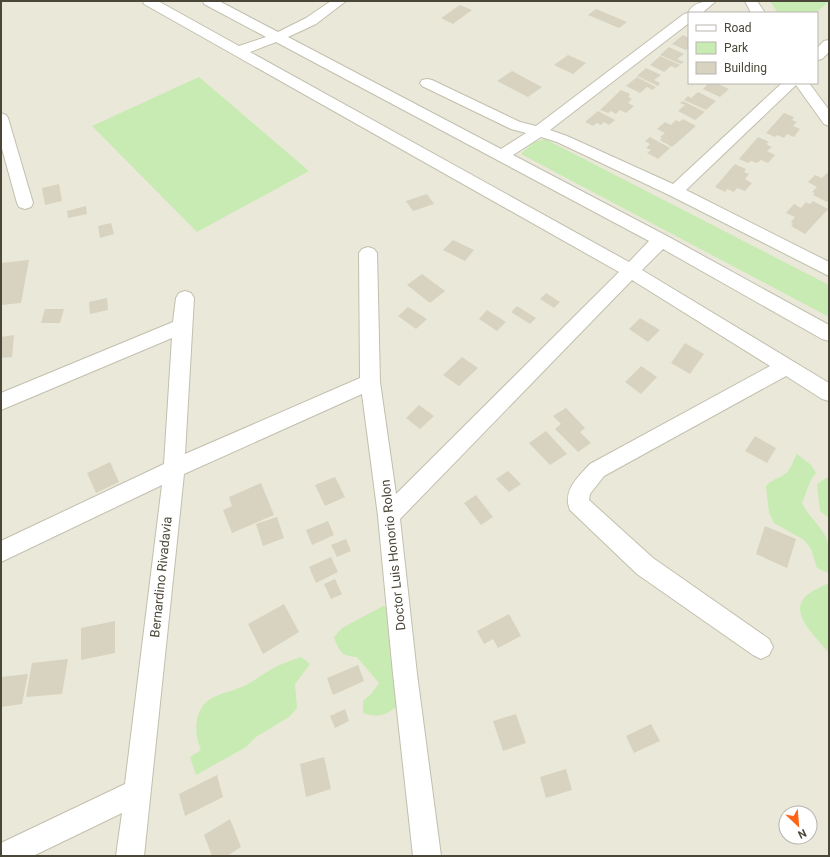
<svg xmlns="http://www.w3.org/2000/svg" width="830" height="857" font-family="Roboto,sans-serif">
	<rect width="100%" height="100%" fill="#f6f5eb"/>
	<path fill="#eae8d9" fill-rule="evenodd" d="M1 1H829V856H1ZM689 13H817V83H689ZM786 813H810V837H786Z"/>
	<g fill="#c8ebb3">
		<path d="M770 1H829L816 13H778Z"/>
		<path d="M199 77 309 171 197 232 92 126Z"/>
		<path d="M545 139 829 285V317L521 154 534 142Z"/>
		<path d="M797 454 811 465 816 473C809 480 807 492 802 503 808 516 819 524 826 537 830 547 829 560 829 571L828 573 817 568 811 549 804 540 774 523 769 513 766 486C772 479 778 479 785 474 791 470 793 460 797 454Z"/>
		<path d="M829 476V518L820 511 817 484Z"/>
		<path d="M829 583V653C814 634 781 607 815 590 820 587 824 585 829 583Z"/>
		<path d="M383 606 394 610 405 699C390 712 383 720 363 713V701L372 693 379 683 357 657C342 656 339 652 334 637L342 628Z"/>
		<path d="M301 657 310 664 295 684 297 708 289 717 256 737 246 747 196 775 190 757 201 750C197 740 195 732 197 720 202 693 226 695 246 685 254 681 260 676 267 672 277 665 290 661 301 657Z"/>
	</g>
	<g fill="#d8d3c0">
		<path d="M460 5 472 10 453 24 441 18Z"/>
		<path d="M596 9 627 22 619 28 588 15Z"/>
		<path d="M683 35 689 38V48L686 50 672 44Z"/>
		<path d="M669 47 684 54 677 59 684 62 681 64 660 55Z"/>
		<path d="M568 55 586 63 573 74 554 65Z"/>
		<path d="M660 56 680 65 676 68 671 66 664 72 650 65Z"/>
		<path d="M646 68 661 75 654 80 660 83 658 86 637 76Z"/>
		<path d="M512 71 542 87 528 97 497 81Z"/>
		<path d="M637 77 656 87 652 90 647 87 640 93 626 86Z"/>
		<path d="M709 83H716L729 89 720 97 703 89Z"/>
		<path d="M621 90 630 94 628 97 632 99 628 103 634 106 626 113 620 110 616 114 611 111 608 113 600 110Z"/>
		<path d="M698 92 716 101 706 110 684 100 688 96 691 98Z"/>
		<path d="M683 101 705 112 695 120 678 111 685 105 680 103Z"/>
		<path d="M598 111 615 120 609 125 604 122 601 125 597 123 593 126 585 122Z"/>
		<path d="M784 113 794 117 792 120 797 122 793 126 800 129 794 137 787 134 784 138 777 135 775 137 766 133Z"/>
		<path d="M683 119 696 126 672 147 660 140 662 138 660 137 665 133 657 129 665 122 671 125 676 120 679 122Z"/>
		<path d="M650 137 670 148 658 159 647 153 651 150 646 148 650 144 645 141Z"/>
		<path d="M758 137 769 142 766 144 772 147 767 151 775 155 768 163 761 160 757 163 751 161 748 163 739 159Z"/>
		<path d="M735 164 746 169 744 172 749 174 745 179 752 183 745 191 737 188 734 192 727 189 725 192 715 187Z"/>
		<path d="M827 173 829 174V200L827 202 813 195 815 193 812 192 817 187 808 182 815 175 822 178Z"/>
		<path d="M59 184 62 201 45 205 42 188Z"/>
		<path d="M427 194 434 204 413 211 406 201Z"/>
		<path d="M813 201 828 209 805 234 791 226 793 224 791 222 795 217 786 213 794 204 801 208 806 202 810 204Z"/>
		<path d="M86 206 87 214 68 218 67 211Z"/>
		<path d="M111 223 114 234 100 238 98 226Z"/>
		<path d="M453 240 474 250 465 261 443 250Z"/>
		<path d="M29 260 21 303 1 305V263Z"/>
		<path d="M422 274 445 291 430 303 407 285Z"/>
		<path d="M546 293 560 302 554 308 540 299Z"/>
		<path d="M107 298 108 310 90 314 89 302Z"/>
		<path d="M517 306 536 318 530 324 511 312Z"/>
		<path d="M408 307 427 319 416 329 398 316Z"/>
		<path d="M45 309H64L60 323H41Z"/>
		<path d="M487 310 506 322 497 331 479 319Z"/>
		<path d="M640 318 660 330 648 342 629 329Z"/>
		<path d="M14 335 12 357 1 358V337Z"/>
		<path d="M685 343 704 354 690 374 671 363Z"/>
		<path d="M462 357 478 368 459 386 443 375Z"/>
		<path d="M641 366 657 377 641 394 625 382Z"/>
		<path d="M419 405 434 416 420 429 406 418Z"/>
		<path d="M566 408 585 428 580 432 591 443 578 452 555 429 561 424 553 416Z"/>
		<path d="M546 431 567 454 550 465 529 443Z"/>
		<path d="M755 436 776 448 767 463 745 451Z"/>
		<path d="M110 462 119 482 96 493 87 473Z"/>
		<path d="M508 471 521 484 509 492 496 479Z"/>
		<path d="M335 477 345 497 325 506 315 485Z"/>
		<path d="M261 483 274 515 232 533 223 510 232 506 229 497Z"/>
		<path d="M476 495 493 517 481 525 464 503Z"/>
		<path d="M277 517 284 538 263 546 256 524Z"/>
		<path d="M328 521 334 535 312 545 306 530Z"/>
		<path d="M765 526 796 539 787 568 756 554Z"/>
		<path d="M346 539 351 551 337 557 331 545Z"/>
		<path d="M331 557 338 572 316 583 309 567Z"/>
		<path d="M335 579 342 594 331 599 324 584Z"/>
		<path d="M284 604 299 632 263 654 248 624Z"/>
		<path d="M509 614 521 636 498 648 493 639 484 644 477 631Z"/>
		<path d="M115 621V653L81 660V628Z"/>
		<path d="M68 659 62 694 26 697 32 663Z"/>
		<path d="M358 665 364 681 333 695 327 678Z"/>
		<path d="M28 674 22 704 1 707V677Z"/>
		<path d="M345 709 349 721 335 728 330 716Z"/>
		<path d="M516 714 526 743 503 751 493 721Z"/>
		<path d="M651 724 660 741 634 753 626 736Z"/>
		<path d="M324 757 331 789 306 797 300 764Z"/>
		<path d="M566 769 572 790 546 798 540 777Z"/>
		<path d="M217 775 223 797 185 816 179 794Z"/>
		<path d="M230 819 241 847 227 856H212L204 835Z"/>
	</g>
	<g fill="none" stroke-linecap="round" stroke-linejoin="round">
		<g stroke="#c2bfad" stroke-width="2">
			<g id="minor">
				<path d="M143 1H158L239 46 266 37 204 4 203 1H219L278 32 306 18 331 1H346L316 24 288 37 501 149 526 133 511 129 422 86 420 83 422 80 427 79 432 80 520 122 536 126 684 14 688 13C693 2 705 1 716 1L702 13H689V23L550 130 567 136 673 184 782 83H809L829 110V126L824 124 796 85 686 190 829 262V276L669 195 557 142 541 137 513 155 667 236 829 325V341L822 339 663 249 642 270 829 383V401L822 399 786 376 604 476 590 494 589 500 653 558 769 639 773 647 769 655 761 659 753 655 637 574 570 510C562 491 578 477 590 464L770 366 632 280 400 519 417 674 441 856H413L393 674 378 516 362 394 184 474 144 856H116L122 813 33 856H1V843L125 784 162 485 1 562V541L164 464 172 338 1 410V393L173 322 176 298 179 293 185 291 191 293 194 298 185 454 360 378 359 253 362 249 368 247 374 249 377 253 380 382 396 494 619 272 144 4ZM276 42 649 241 629 262 250 52Z"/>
				<path d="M745 1H757L765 13H751Z"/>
				<path d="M829 40V52L822 59 817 60V48L824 41Z"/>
				<path d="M1 113 6 115 8 118 33 203 31 207 25 209 19 207 17 203 1 145Z"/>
			</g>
		</g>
		<use href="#minor" fill="#fff" fill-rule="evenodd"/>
	</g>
	<g text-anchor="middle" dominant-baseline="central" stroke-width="4" stroke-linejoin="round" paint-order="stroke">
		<g font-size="13" fill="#4b4738" stroke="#fff">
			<text transform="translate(393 555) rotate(-96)">Doctor Luis Honorio Rolon</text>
			<text transform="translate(161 577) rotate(-84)">Bernardino Rivadavia</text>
		</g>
	</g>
	<rect width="830" height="857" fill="none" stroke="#4b4738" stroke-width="4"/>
	<rect x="688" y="12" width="130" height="72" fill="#ffffff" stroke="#b7b5af"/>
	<rect x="696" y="25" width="20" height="6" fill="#ffffff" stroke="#b7b5af"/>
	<text x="724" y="32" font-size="12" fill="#4b4738">Road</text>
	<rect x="696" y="42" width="20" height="12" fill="#c8ebb3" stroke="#b7b5af"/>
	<text x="724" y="52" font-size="12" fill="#4b4738">Park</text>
	<rect x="696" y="62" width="20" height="12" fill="#d8d3c0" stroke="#b7b5af"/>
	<text x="724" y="72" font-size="12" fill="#4b4738">Building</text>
	<g transform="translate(798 825) rotate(154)"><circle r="19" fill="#ffffff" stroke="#b7b5af"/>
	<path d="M0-3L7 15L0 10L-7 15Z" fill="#ff6519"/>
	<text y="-6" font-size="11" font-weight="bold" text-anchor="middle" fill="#4b4738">N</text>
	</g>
</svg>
